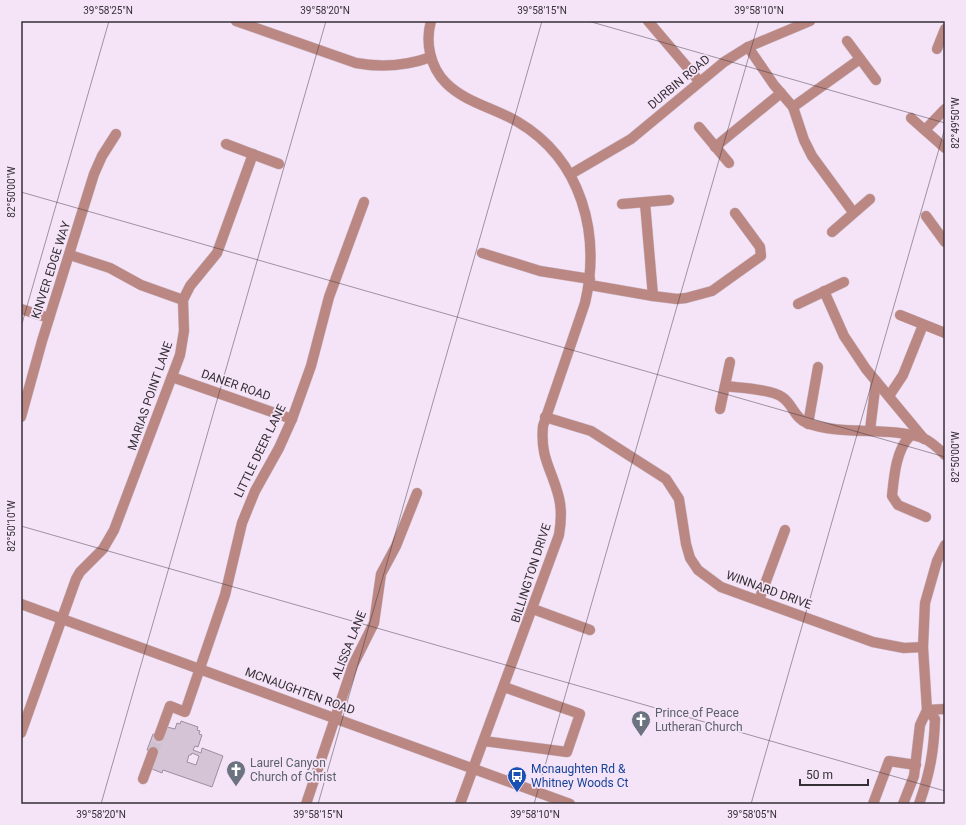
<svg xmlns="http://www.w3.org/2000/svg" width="966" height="825" font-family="Roboto,sans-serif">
	<rect width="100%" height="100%" fill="#f5e4f7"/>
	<path fill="#d4c4d5" stroke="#9d8e9f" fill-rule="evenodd" d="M181 721 198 727 197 730 200 731 199 734 202 735 198 747 195 746 193 750 201 753 202 748 223 756 212 787 163 770 162 773 152 769 157 754 147 750 153 734 163 738 167 727 175 729 177 723 180 724ZM192 753 199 756 196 765 187 762 189 755H191Z"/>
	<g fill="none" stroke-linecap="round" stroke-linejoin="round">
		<path stroke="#cfc0d0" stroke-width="10" stroke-dasharray="10 5" stroke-linecap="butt" d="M153 752 159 736"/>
		<g stroke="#cfc0d0" stroke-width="11">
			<g id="minor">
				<path d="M236 21 356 63C382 68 406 66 431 57"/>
				<path d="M431 21C425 42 430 67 446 83 466 103 495 108 518 122 582 160 601 234 585 303L543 426C540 459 552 469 559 498 562 510 561 523 559 535L460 804"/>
				<path d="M648 21 699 81"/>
				<path d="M847 41 876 80"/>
				<path d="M748 47 774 85 793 107 804 140 812 156 853 212"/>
				<path d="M937 49 945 29"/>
				<path d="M793 107 860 59"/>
				<path d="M911 118 945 148"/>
				<path d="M699 127 729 163"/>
				<path d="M925 130 945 109"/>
				<path d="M226 144 279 164"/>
				<path d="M715 147 781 93"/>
				<path d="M571 174 631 139 724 62 748 47 810 21"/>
				<path d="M645 203 653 296"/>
				<path d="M622 204 669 200"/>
				<path d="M926 216 945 242"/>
				<path d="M832 232 870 199"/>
				<path d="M482 253 540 271 590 279"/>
				<path d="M70 255 110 268 141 285 183 300"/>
				<path d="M590 285 653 296 677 299 686 298 712 291 761 256 760 247 735 213"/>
				<path d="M824 291 844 336 866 369 924 439"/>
				<path d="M798 304 844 282"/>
				<path d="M21 309 49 318"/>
				<path d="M900 315 945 333"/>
				<path d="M172 377 292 419"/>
				<path d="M725 386C740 388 771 389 782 397 793 404 794 418 807 423 842 436 888 426 923 438 930 441 939 449 945 455"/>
				<path d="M889 396 903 375 923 325"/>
				<path d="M720 409 730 362"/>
				<path d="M21 417 42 341 94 174 102 156 116 134"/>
				<path d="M545 417 591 431 666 479 679 499 686 544 690 558 698 570 721 587 873 642 904 648 923 647"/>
				<path d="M808 424 818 367"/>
				<path d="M870 430 876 381"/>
				<path d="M910 436C896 450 894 476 892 496L898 505 926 517"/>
				<path d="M759 600 785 530"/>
				<path d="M21 604 570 804"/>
				<path d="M533 609 590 630"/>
				<path d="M927 710 945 709"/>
				<path d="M21 733 76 579 80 572 103 549 114 530 180 355 184 331 183 300 190 286 217 253 253 154"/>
				<path d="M159 736 170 706 185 712 225 595 242 523 255 491 279 448 292 419 311 366 329 297 364 202"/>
				<path d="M484 741 567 752 580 714 504 687"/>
				<path d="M143 779 153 752"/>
				<path d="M306 804 353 665 374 623 381 574 396 546 417 493"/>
				<path d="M873 804 889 761 916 765"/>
				<path d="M903 804 914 776 920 725 927 710 923 647 925 603 937 561 945 545"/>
				<path d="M919 804C930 773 934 751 935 719L927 710"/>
			</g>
		</g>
		<use href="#minor" stroke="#bb8782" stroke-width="10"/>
	</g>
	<path fill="none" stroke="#352f36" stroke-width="1" stroke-opacity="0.45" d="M588 21 945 123M21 192 945 457M21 327 109 21M21 526 945 791M101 804 326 21M318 804 542 21M534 804 759 21M751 804 945 128"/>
	<defs>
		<g id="church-pin" transform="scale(1)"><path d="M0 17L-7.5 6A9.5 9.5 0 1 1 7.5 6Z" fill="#6b7280" stroke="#f5e4f7"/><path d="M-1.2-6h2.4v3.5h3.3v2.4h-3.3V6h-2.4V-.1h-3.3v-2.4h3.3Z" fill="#fff"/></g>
		<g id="bus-pin" transform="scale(1)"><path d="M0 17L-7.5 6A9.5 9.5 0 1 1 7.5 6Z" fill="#1a4fb4" stroke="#f5e4f7"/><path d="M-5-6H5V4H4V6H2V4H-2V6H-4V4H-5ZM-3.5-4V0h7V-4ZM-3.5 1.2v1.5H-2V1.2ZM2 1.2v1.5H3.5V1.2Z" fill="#fff"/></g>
	</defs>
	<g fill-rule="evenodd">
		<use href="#church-pin" x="641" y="720"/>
		<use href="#church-pin" x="236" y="770"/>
		<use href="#bus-pin" x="517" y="776"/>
	</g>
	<g text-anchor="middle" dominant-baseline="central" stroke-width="3.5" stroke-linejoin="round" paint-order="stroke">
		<g font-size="12" fill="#352f36" stroke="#f5e4f7">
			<text transform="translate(679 82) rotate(-40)">DURBIN ROAD</text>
			<text transform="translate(51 270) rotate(-72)">KINVER EDGE WAY</text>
			<text transform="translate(236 385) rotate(19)">DANER ROAD</text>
			<text transform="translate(150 396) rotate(-71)">MARIAS POINT LANE</text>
			<text transform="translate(260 451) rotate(-64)">LITTLE DEER LANE</text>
			<text transform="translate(531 573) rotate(-72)">BILLINGTON DRIVE</text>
			<text transform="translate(769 590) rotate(20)">WINNARD DRIVE</text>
			<text transform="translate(349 645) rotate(-68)">ALISSA LANE</text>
			<text transform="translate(300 691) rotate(20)">MCNAUGHTEN ROAD</text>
		</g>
		<g font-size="12" fill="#5b616d" stroke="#f5e4f7" text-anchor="start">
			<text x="655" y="713">Prince of Peace<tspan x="655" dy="14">Lutheran Church</tspan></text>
			<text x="250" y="763">Laurel Canyon<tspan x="250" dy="14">Church of Christ</tspan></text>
		</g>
		<g font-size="12" fill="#164399" stroke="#f5e4f7" text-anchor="start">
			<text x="531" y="769">Mcnaughten Rd &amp;<tspan x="531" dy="14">Whitney Woods Ct</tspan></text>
		</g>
	</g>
	<rect width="966" height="825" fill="none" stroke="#f5e4f7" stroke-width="44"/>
	<path d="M800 779v6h68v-6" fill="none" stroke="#352f36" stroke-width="2"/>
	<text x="806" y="779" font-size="12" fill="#352f36" stroke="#f5e4f7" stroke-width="3" paint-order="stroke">50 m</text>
	<rect x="22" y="22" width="922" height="781" fill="none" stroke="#352f36" stroke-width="1.5"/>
	<g font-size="10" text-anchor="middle" fill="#352f36">
		<text x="108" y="14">39°58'25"N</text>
		<text x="325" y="14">39°58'20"N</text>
		<text x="542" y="14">39°58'15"N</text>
		<text x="759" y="14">39°58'10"N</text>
		<text transform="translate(955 123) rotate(-90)" y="4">82°49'50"W</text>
		<text transform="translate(11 192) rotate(-90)" y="4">82°50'00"W</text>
		<text transform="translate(955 457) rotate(-90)" y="4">82°50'00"W</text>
		<text transform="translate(11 526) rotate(-90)" y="4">82°50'10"W</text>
		<text x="101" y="818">39°58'20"N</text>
		<text x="318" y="818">39°58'15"N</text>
		<text x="535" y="818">39°58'10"N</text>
		<text x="752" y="818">39°58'05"N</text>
	</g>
</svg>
